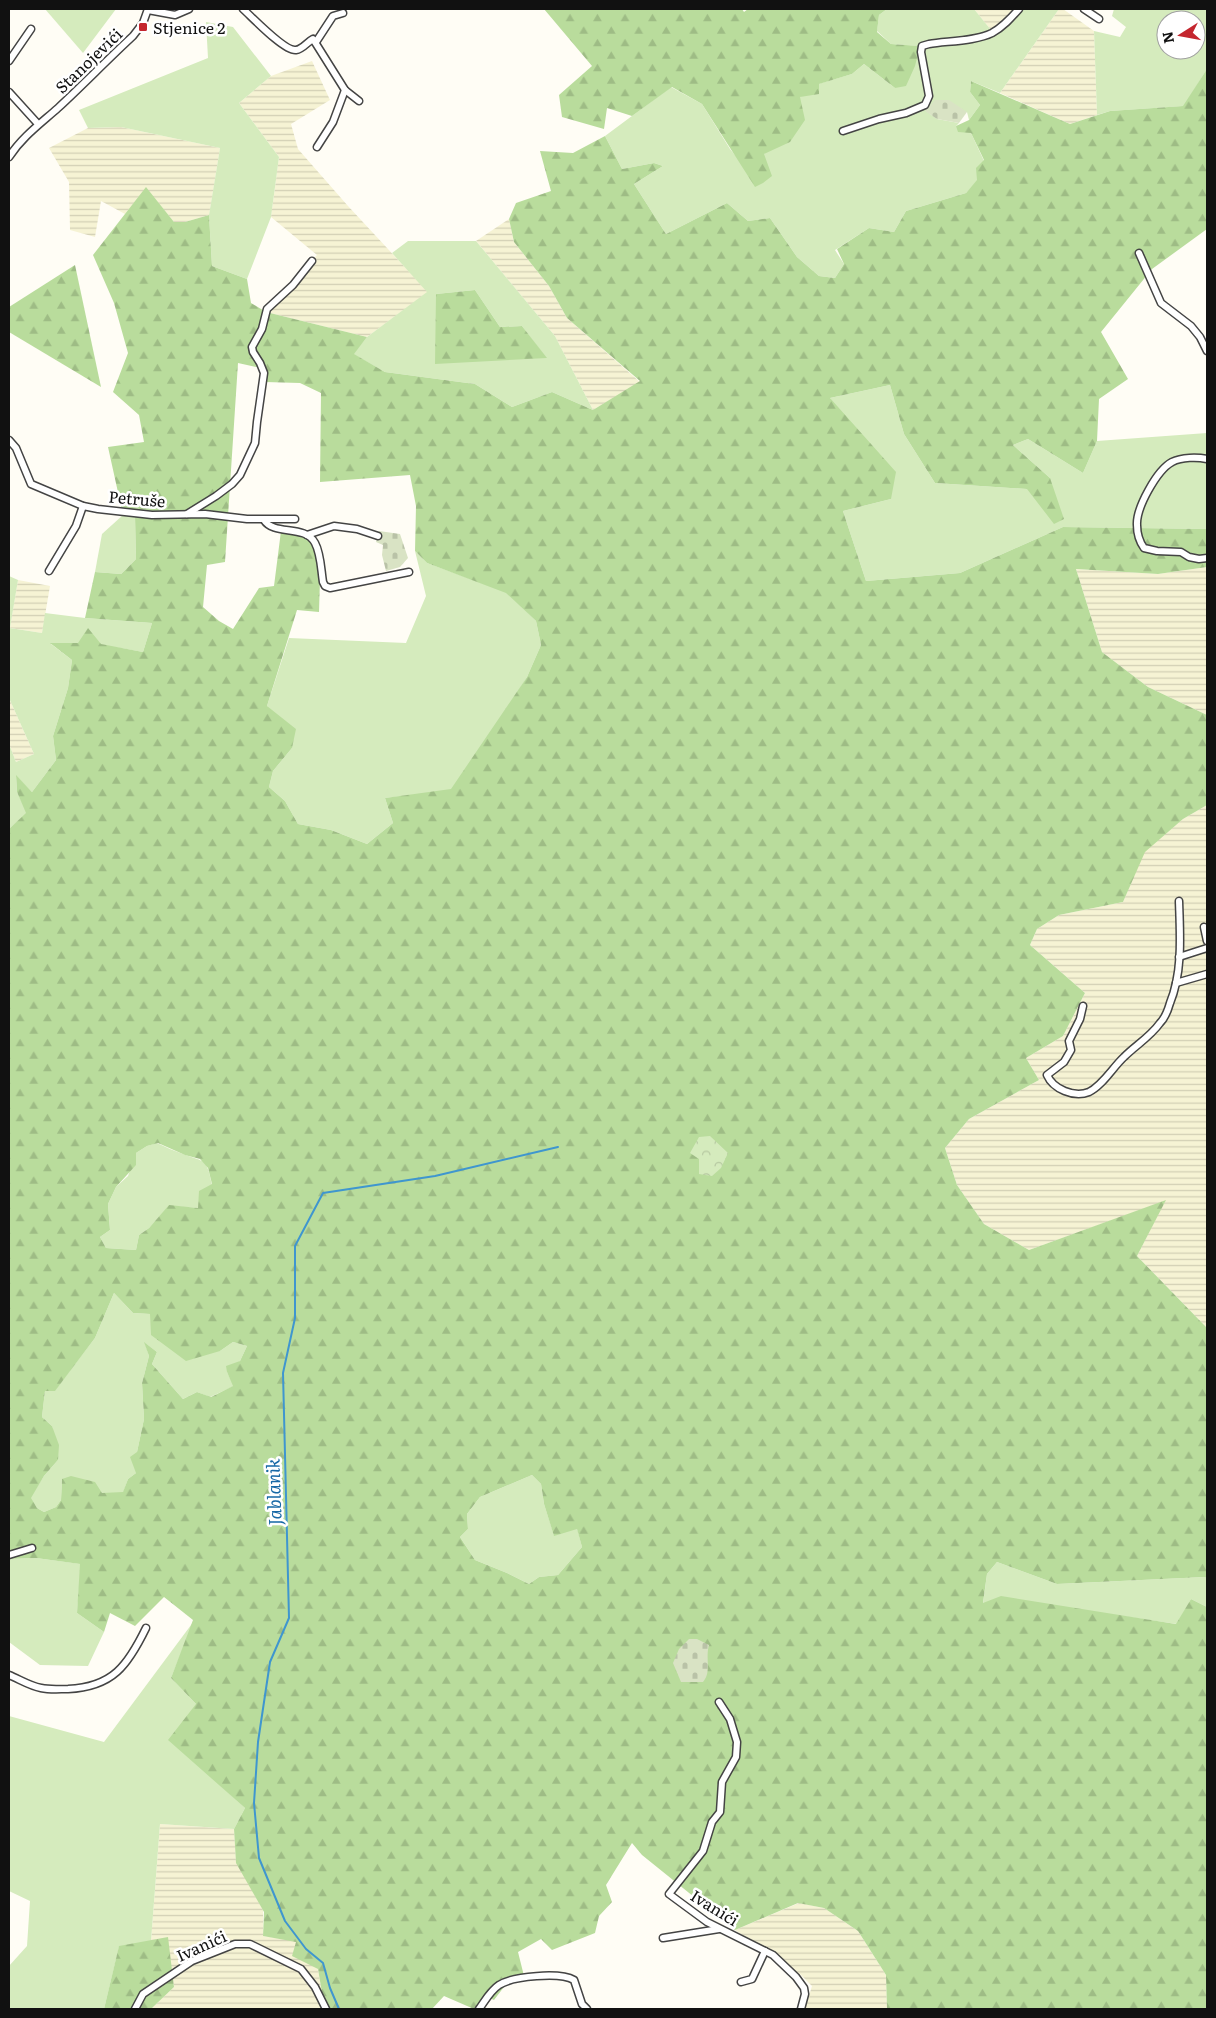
<svg xmlns="http://www.w3.org/2000/svg" width="1216" height="2018" font-family="Literata,serif">
	<defs>
		<pattern id="farmland-rules" width="6" height="5" patternUnits="userSpaceOnUse" patternTransform="scale(1.25)"><rect width="6" height="5" fill="#f6f3d4"/><path d="M0 2.5h6" fill="none" stroke="#d2cfb5"/></pattern>
		<pattern id="forest-firs" width="22" height="20" patternUnits="userSpaceOnUse" patternTransform="scale(1.25)"><rect width="22" height="20" fill="#b9dc9c"/><path d="M5 1l3.5 6h-7zM16 11l3.5 6h-7z" fill="#9ebc85"/></pattern>
		<pattern id="cemetery-stones" width="16" height="16" patternUnits="userSpaceOnUse" patternTransform="scale(1.25)"><rect width="16" height="16" fill="#d9e3c4"/><path d="M2 7V4a2 2 0 0 1 4 0v3zM10 15v-3a2 2 0 0 1 4 0v3z" fill="#b9c2a7"/></pattern>
		<pattern id="park-crowns" width="20" height="18" patternUnits="userSpaceOnUse" patternTransform="scale(1.25)"><rect width="20" height="18" fill="#d5ebbd"/><path d="M2 6a3 3 0 1 1 6 0M12 15a3 3 0 1 1 6 0" fill="none" stroke="#b6c8a1"/></pattern>
	</defs>
	<rect width="100%" height="100%" fill="#fffdf5"/>
	<g fill="url(#farmland-rules)">
		<path d="M974 9H1016L1003 23 991 30Z"/>
		<path d="M1059 9H1063L1094 31 1097 115 1070 124 1000 93Z"/>
		<path d="M312 61 330 100 291 124 298 149 348 206 428 292 367 337 266 312 317 255 271 217 279 157 239 103 271 76Z"/>
		<path d="M121 127 220 148 209 215 185 222H174L146 188 125 214 101 201 95 237 70 230 69 182 49 148 88 128Z"/>
		<path d="M509 219 514 242 549 286 567 318 640 382 593 410 555 336 476 241Z"/>
		<path d="M1207 567V715L1148 687 1102 652 1076 569 1158 574Z"/>
		<path d="M18 580 50 586 42 633 10 628Z"/>
		<path d="M9 698 34 754 16 762 9 744Z"/>
		<path d="M1207 805V1328L1137 1256 1165 1201 1029 1250 984 1224 957 1185 945 1148 969 1119 1039 1080 1026 1058 1063 1036 1085 993 1030 945 1037 929 1059 915 1123 902 1144 852 1183 819Z"/>
		<path d="M160 1824 234 1829 236 1861 263 1910V1936L296 1941 318 1969 322 1993 328 2009H151L174 1987 167 1938 151 1941Z"/>
		<path d="M799 1903 824 1908 858 1931 886 1975 887 2009H805L812 1986 801 1975 735 1930Z"/>
	</g>
	<g fill="#d5ebbd" fill-rule="evenodd">
		<path d="M45 9H116L83 53Z"/>
		<path d="M887 9H974L991 30 1003 23 1016 9H1059L1000 93 971 81 970 92 980 105 969 120 967 112 926 111 937 119 959 123 956 126 971 133 984 161 978 180 966 193 906 211 894 232 869 228 835 250 844 264 835 278 819 276 797 257 770 218 748 221 727 203 666 234 634 184 663 166 654 163 622 169 605 136 671 87 702 104 730 149 739 160 764 154 800 97 818 84 852 74 864 64 895 88 919 46 891 44 877 31 879 15Z"/>
		<path d="M1114 9H1207V69L1184 106 1110 111 1097 115 1094 31 1120 37 1126 27 1112 16ZM1166 20H1196V50H1166Z"/>
		<path d="M206 22 233 27 271 76 239 103 279 157 271 217 247 279 212 266 209 215 220 148 121 127 88 128 79 110 208 58Z"/>
		<path d="M408 241H476L555 336 593 410 552 392 512 407 475 384 385 372 353 354 367 337 427 292 392 253ZM475 290 500 327 522 326 546 358 436 294Z"/>
		<path d="M890 385 904 434 935 483 1027 489 1050 478 1013 445 1028 439 1083 473 1097 441 1207 433V529L1063 527 960 573 866 581 843 511 891 499 830 398Z"/>
		<path d="M123 515 135 516 136 559 121 574 95 572 102 534Z"/>
		<path d="M415 551 427 563 506 592 536 621 541 645 527 677 456 790 385 798 393 823 367 844 331 830 298 824 285 801 269 787 273 771 292 748 267 706 289 638 406 643 426 596Z"/>
		<path d="M9 576 18 580 10 628 42 633 45 613 85 618 152 623 143 652C111 646 84 642 51 644L72 660 68 688 53 736 56 760 32 792 16 776 17 792 27 813 9 829V744L16 762 34 754 9 698Z"/>
		<path d="M157 1143C166 1147 174 1151 183 1154 206 1163 206 1157 212 1185L198 1208 169 1206 149 1228 139 1235 136 1250 106 1248 100 1237 110 1230 108 1204 116 1187 128 1176 136 1153 147 1146Z"/>
		<path d="M114 1293 133 1313 150 1314 220 1351 233 1342 247 1346 240 1361 227 1372 234 1386 210 1397 197 1392 183 1399 152 1364 157 1352 145 1343 149 1356 142 1383 144 1419 137 1452 136 1473 128 1479 123 1493H102L62 1479 61 1500 56 1507 44 1512 37 1508 30 1498 44 1476 58 1460 52 1426 42 1417 45 1391 55 1390 95 1338Z"/>
		<path d="M532 1475 541 1484 544 1504 554 1535 577 1528 582 1547 558 1575 539 1577 529 1584 507 1573 475 1560 460 1537 468 1529 467 1514 480 1497Z"/>
		<path d="M36 1558 81 1564 77 1613 104 1632 88 1666 40 1665 9 1642V1559Z"/>
		<path d="M997 1562 1057 1584 1205 1577 1207 1579V1607L1191 1599 1177 1624 1108 1614 983 1604 987 1574Z"/>
		<path d="M194 1621 171 1678 196 1704 221 1786 245 1808 234 1829 160 1824 151 1941 119 1947 104 2009H9V1966L27 1946 30 1901 9 1891V1716L104 1742Z"/>
	</g>
	<g fill="url(#forest-firs)" fill-rule="evenodd">
		<path d="M544 9H742L744 12 748 9H887L879 15 877 32 891 44 920 46 915 66 906 86 895 88 864 64 852 74 819 84V94L800 97 805 120 790 142 764 154 772 176 763 183 755 187 702 104 672 87 632 116 607 108 604 129 562 117 559 95 592 66Z"/>
		<path d="M1207 69V229L1152 269 1101 332 1128 379 1099 399 1097 441 1083 473 1028 439 1013 445 1050 478 1064 519 1054 524 1027 489 935 483 904 434 890 385 830 398 896 472 891 499 843 511 866 581 960 573 1063 527 1207 529V567L1158 574 1076 569 1102 652 1148 687 1207 715V805L1183 819 1145 852 1123 902 1059 915 1037 929 1030 945 1085 993 1063 1036 1026 1058 1039 1080 969 1119 945 1148 957 1185 984 1224 1029 1250 1166 1200 1137 1256 1207 1328V1579L1205 1577 1057 1584 997 1562 987 1574 983 1603 1001 1596 1176 1624 1191 1599 1207 1607V2009H887L886 1975 858 1931 824 1908 798 1903 735 1930 642 1855 632 1843 606 1885 612 1902 599 1916 595 1933 552 1950 541 1939 518 1952 525 1980 507 1983 494 2000 485 1996 474 2009 444 1996 432 2009H328L322 1993 318 1969 292 1956 296 1942 263 1936 264 1912 236 1863 234 1829 245 1808 168 1740 196 1704 171 1678 193 1620 164 1597 135 1626 110 1613 104 1632 77 1613 80 1564 36 1558 9 1559V829L26 813 17 792 16 775 32 792 56 760 53 736 68 688 72 660 50 643H78L88 628 101 644 143 652 152 623 85 618 95 572 121 574 136 559 135 516 123 515 108 447 144 442 139 415 113 392 128 353 114 303 93 255 146 187 174 222H185L209 215 212 266 247 279 251 303 266 312 367 337 354 354 385 372 475 384 512 407 552 392 593 410 640 381 567 318 549 286 514 242 509 219 516 203 551 191 540 151 573 153 605 136 622 169 654 163 663 166 634 184 666 234 727 203 748 221 770 218 797 257 819 276 835 278 844 264 837 249 869 228 894 232 906 211 966 193 977 180 976 168 984 160 971 133 958 132 956 126 969 120 980 105 970 92 971 81 1070 124 1110 111 1183 106ZM238 363 261 368 265 382 300 383 321 393 320 482 410 475 416 506 415 551 427 563 506 593 536 621 541 645 527 677 451 789 385 798 393 823 367 844 331 830 298 824 285 801 269 787 273 771 292 748 296 729 267 706 297 610 319 612 320 579 313 541 302 534 281 531 274 586 259 588 233 629 219 621 203 607 207 565 225 562ZM158 1143 185 1155 200 1159 208 1168 212 1184 199 1191 198 1208 169 1205 149 1228 139 1235 136 1250 106 1248 100 1237 110 1230 108 1204 116 1187 136 1165V1153L147 1146ZM114 1293 133 1313 150 1314 151 1335 186 1361 220 1351 233 1342 247 1346 240 1361 226 1366 227 1372 233 1386 211 1397 197 1392 183 1399 152 1364 157 1352 144 1342 149 1356 142 1383 144 1419 137 1452 130 1457 136 1473 128 1479 123 1492 102 1493 95 1482 71 1476 62 1479 61 1500 56 1507 44 1512 37 1508 31 1498 44 1476 58 1460 59 1445 52 1426 42 1417 45 1391H55L95 1338ZM532 1475 541 1484 544 1504 554 1536 577 1529 582 1547 558 1575 539 1577 529 1584 507 1573 475 1560 460 1537 468 1529 467 1514 480 1497Z"/>
		<path d="M75 265 101 387 9 332V307Z"/>
		<path d="M475 290 500 327 522 326 547 358 435 364 436 294Z"/>
		<path d="M168 1937 174 1987 151 2009H104L119 1946Z"/>
	</g>
	<g fill="url(#cemetery-stones)">
		<path d="M935 100H949L967 112 959 123 937 119 925 111Z"/>
		<path d="M379 531 400 534 408 558 400 567 386 571 382 555 383 545 376 542Z"/>
		<path d="M689 1639H697L709 1645C705 1658 712 1672 703 1682H681L673 1663 679 1649Z"/>
	</g>
	<path fill="url(#park-crowns)" d="M710 1136 728 1153 721 1168 712 1176 699 1174V1159L690 1153 699 1137Z"/>
	<g fill="none" stroke-linecap="round" stroke-linejoin="round">
		<path stroke="#3f96cf" stroke-width="2" d="M339 2009 330 1988 323 1963 306 1949 285 1921 259 1858 254 1803 258 1742 270 1662 289 1618 283 1373 295 1318V1246L323 1193 435 1176 558 1147"/>
		<g stroke="#444" stroke-width="9">
			<g id="minor">
				<path d="M243 9C252 17 285 52 296 50 303 49 307 42 313 39L345 90 359 101"/>
				<path d="M1084 9 1099 19"/>
				<path d="M148 10 175 15 189 9"/>
				<path d="M316 42 333 16 343 13"/>
				<path d="M9 61 31 29"/>
				<path d="M9 92 38 124"/>
				<path d="M843 131 879 119 906 113 925 105 929 96 921 52 922 46 929 44C948 41 976 41 992 33 1003 27 1011 18 1019 9"/>
				<path d="M317 147 333 122 345 90"/>
				<path d="M9 157C22 137 40 124 58 108 83 85 107 60 133 36L143 23 148 9"/>
				<path d="M1139 253 1161 303 1191 326 1200 337 1207 351"/>
				<path d="M9 440 16 448 31 484 83 506 98 509 152 515 205 514 247 519H295"/>
				<path d="M1207 459C1197 457 1182 457 1172 462 1157 470 1136 508 1137 525 1137 534 1139 541 1144 548L1157 551 1181 552 1189 557 1199 559 1207 558"/>
				<path d="M187 514 216 496 232 484 240 475 255 443 257 422 264 373 260 363 253 352 252 347 262 329 267 309 293 285 312 261"/>
				<path d="M264 520C274 536 305 524 315 543 321 554 321 570 323 582L325 586 330 588 409 572"/>
				<path d="M307 535 334 526 357 529 378 536"/>
				<path d="M49 571 76 526 83 506"/>
				<path d="M1204 927 1207 941"/>
				<path d="M1179 957 1207 948"/>
				<path d="M1176 983 1207 974"/>
				<path d="M1083 1006 1080 1019 1069 1041 1071 1050 1064 1062 1047 1075C1053 1089 1074 1098 1089 1092 1103 1085 1113 1067 1124 1057 1136 1045 1150 1037 1160 1023 1165 1018 1168 1010 1170 1003 1183 971 1180 934 1179 901"/>
				<path d="M9 1555 32 1548"/>
				<path d="M9 1675C19 1679 30 1686 41 1688 50 1690 59 1689 68 1689 113 1687 128 1665 146 1628"/>
				<path d="M719 1702 730 1719 737 1742 736 1757 722 1782 720 1812 712 1822 703 1851 669 1894 707 1922 773 1955 796 1977 804 1988 805 1994 801 2009"/>
				<path d="M663 1938 719 1929"/>
				<path d="M741 1982 752 1979 765 1951"/>
				<path d="M135 2009 143 1994 192 1961 235 1944H250L301 1969 315 1987 326 2009"/>
				<path d="M479 2009C485 2001 490 1991 499 1985 513 1976 560 1972 574 1980L582 2004 587 2009"/>
			</g>
		</g>
		<use href="#minor" stroke="#fff" stroke-width="6"/>
	</g>
	<rect fill="#c4262e" stroke="#fff" stroke-width="2" x="138" y="22" width="10" height="10" rx="2.5"/>
	<g text-anchor="middle" dominant-baseline="central" stroke-width="5" stroke-linejoin="round" paint-order="stroke">
		<g font-size="16" fill="#111" stroke="#fff" text-anchor="start">
			<text x="153" y="27">Stjenice 2</text>
		</g>
		<g font-size="16" fill="#111" stroke="#fff">
			<text transform="translate(88 60) rotate(-44)">Stanojevići</text>
			<text transform="translate(137 498) rotate(5)">Petruše</text>
			<text transform="translate(715 1907) rotate(32)">Ivanići</text>
			<text transform="translate(201 1945) rotate(-24)">Ivanići</text>
		</g>
		<g font-size="18" font-style="italic" fill="#1768a6" stroke="#fff">
			<text transform="translate(273 1492) rotate(-92)">Jablanik</text>
		</g>
	</g>
	<rect width="1216" height="2018" fill="none" stroke="#111111" stroke-width="20"/>
	<g transform="translate(1181 35) rotate(259)"><circle r="24" fill="#ffffff" stroke="#a0a0a0"/>
	<path d="M0-4L9 19L0 12L-9 19Z" fill="#c4262e"/>
	<text y="-8" font-size="14" font-weight="bold" text-anchor="middle" fill="#111111">N</text>
	</g>
</svg>
